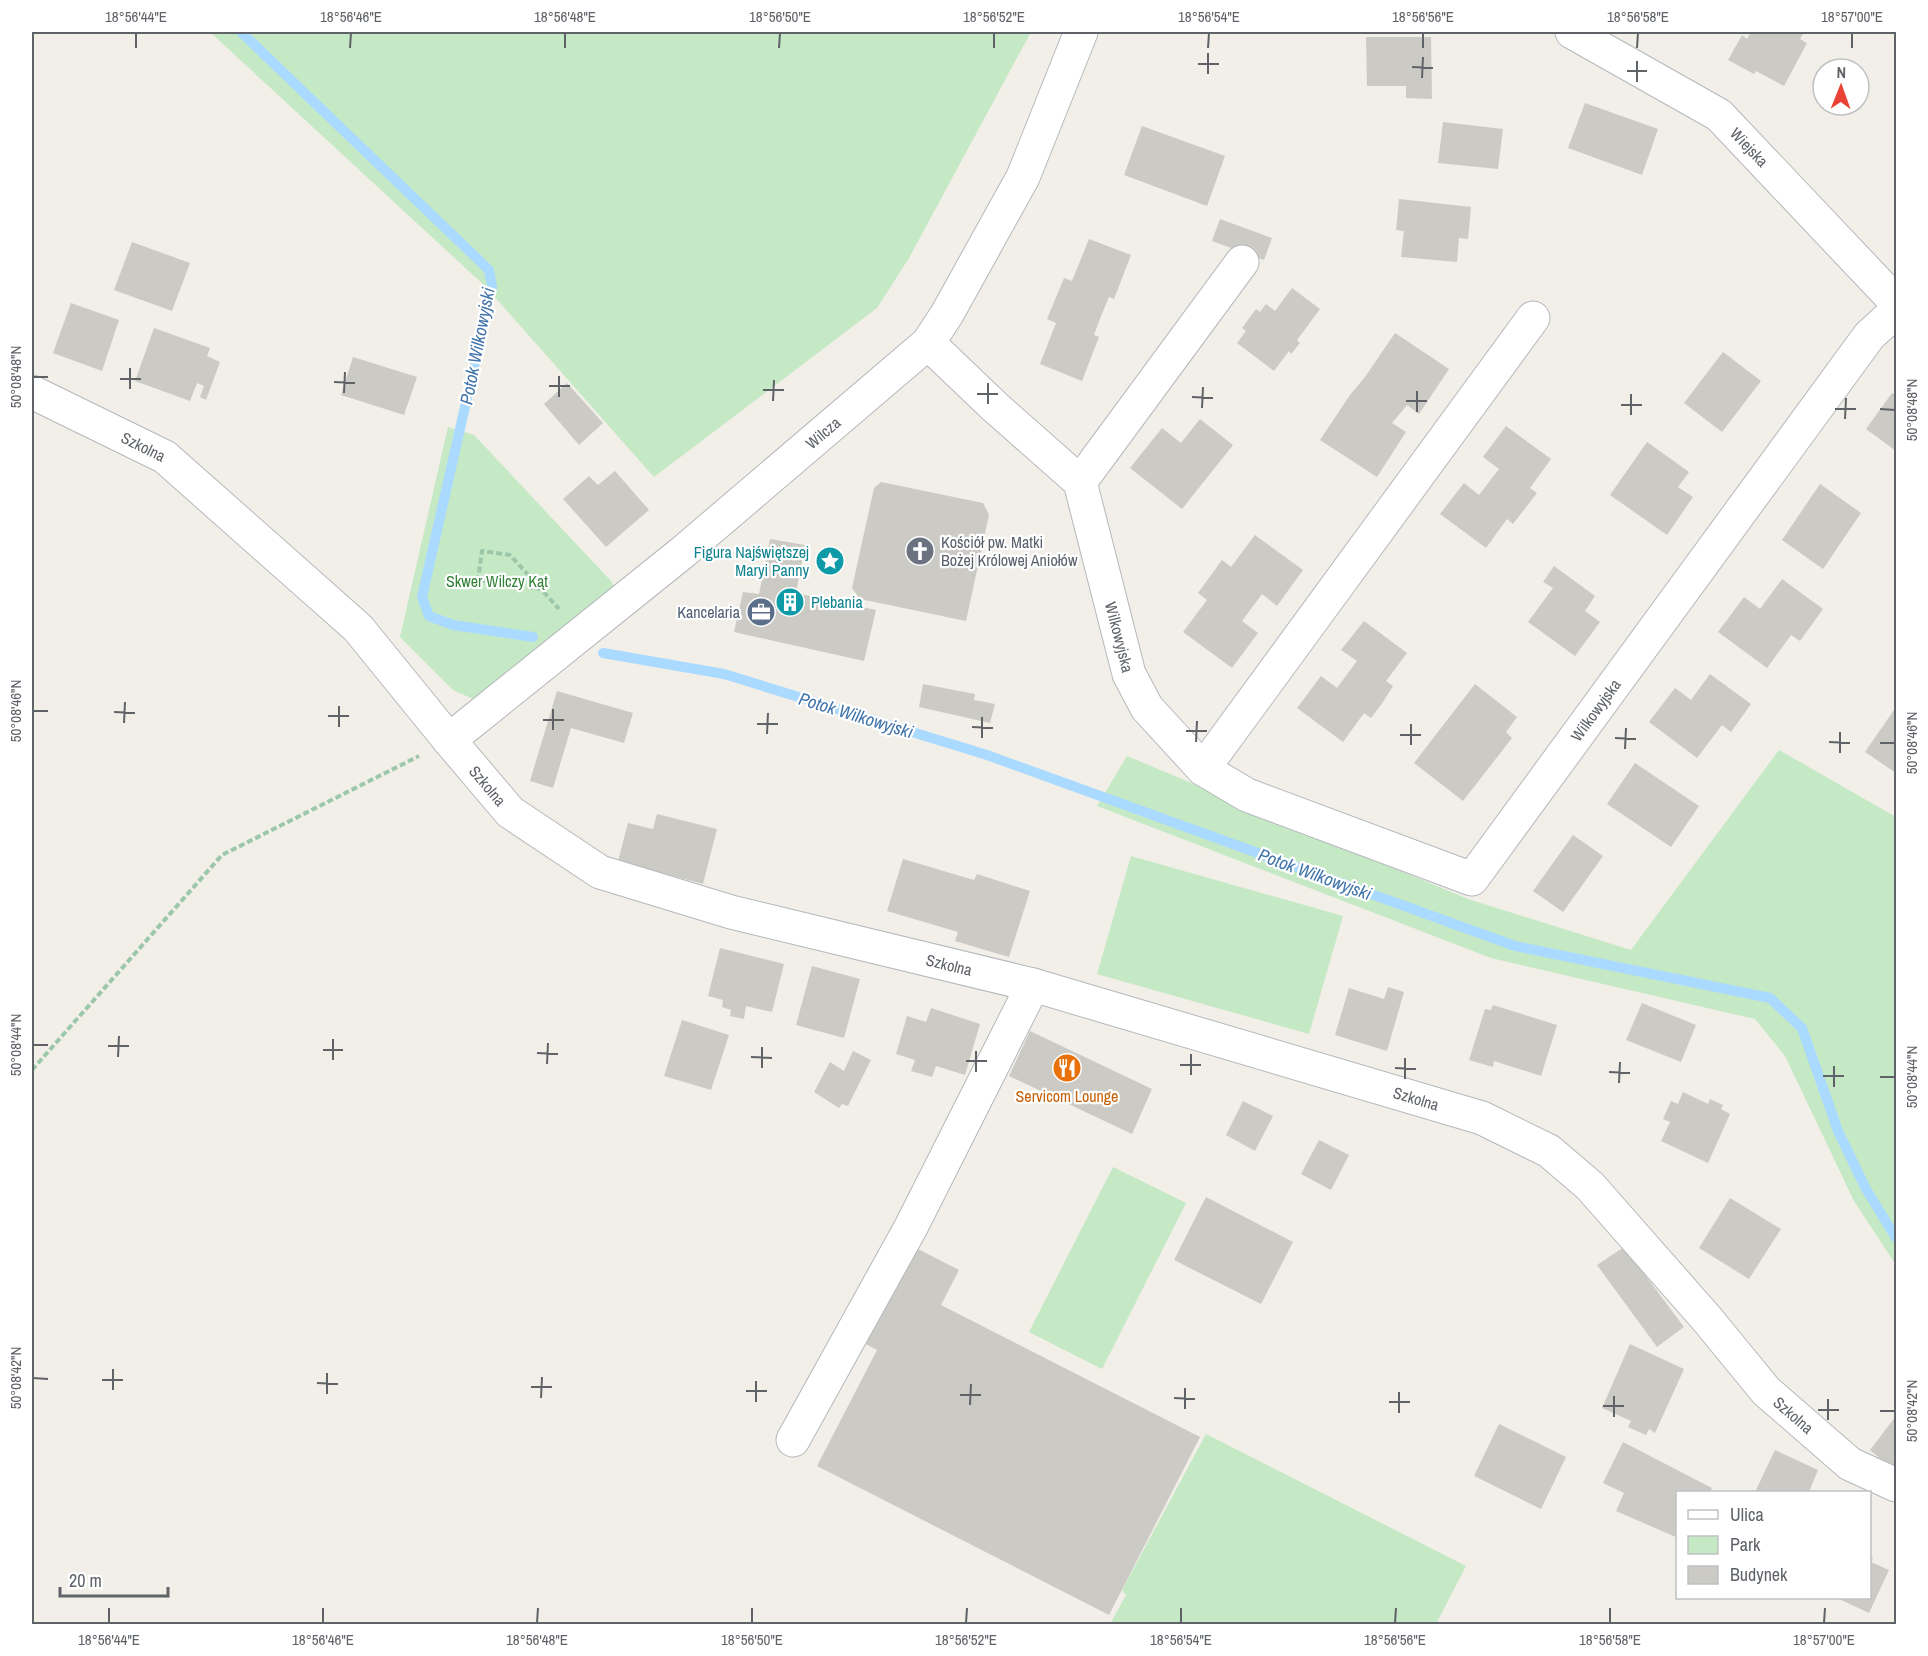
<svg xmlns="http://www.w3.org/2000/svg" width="1928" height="1656" font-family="'Archivo Narrow',sans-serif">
	<rect width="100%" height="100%" fill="#f1efe8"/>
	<g fill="#c5e8c5">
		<path d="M210 32H1031L909 258 877 308 654 477 486 287Z"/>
		<path d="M448 427 474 435 612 582 614 588 494 693 473 699 453 690 400 637Z"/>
		<path d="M1779 750 1896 817V1265L1854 1201 1785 1056 1755 1019 1491 958 1097 806 1127 756 1468 899 1631 950Z"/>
		<path d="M1131 856 1343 916 1309 1034 1097 974Z"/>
		<path d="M1113 1167 1186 1203 1102 1369 1029 1332Z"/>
		<path d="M1206 1434 1466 1566 1436 1624H1110L1126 1595 1122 1590Z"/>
	</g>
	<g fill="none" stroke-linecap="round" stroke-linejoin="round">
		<g stroke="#aadaff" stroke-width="10">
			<path d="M241 32 489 270 492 287 422 597 429 616 453 625 533 637"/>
			<path d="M603 653 724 674 987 755 1515 946 1770 998 1802 1028 1838 1131 1866 1189 1896 1238"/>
		</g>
	</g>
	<g fill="#cccac5">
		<path d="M1751 32H1804L1800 39 1807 43 1784 86 1756 71 1754 74 1728 60 1742 35 1747 39Z"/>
		<path d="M1366 37H1431L1432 99 1406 98V86H1367Z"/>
		<path d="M1585 103 1658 129 1642 175 1568 148Z"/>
		<path d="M1443 122 1503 129 1498 169 1438 163Z"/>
		<path d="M1142 126 1225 156 1207 206 1124 175Z"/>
		<path d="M1399 199 1471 207 1468 239 1459 238 1457 262 1401 257 1404 231 1396 230Z"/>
		<path d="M1220 219 1272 238 1264 260 1212 241Z"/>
		<path d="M1089 239 1131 255 1114 299 1109 297 1101 316 1094 335 1099 337 1082 381 1040 364 1056 323 1047 319 1064 278 1072 281Z"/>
		<path d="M132 242 190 263 172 311 114 290Z"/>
		<path d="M1292 288 1320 309 1297 340 1300 343 1291 354 1289 351 1274 371 1237 343 1246 331 1242 328 1256 309 1260 312 1266 304 1275 311Z"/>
		<path d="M71 303 119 320 102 371 53 353Z"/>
		<path d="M154 328 210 348 207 356 220 362 206 400 200 397 204 386 197 383 190 401 135 381Z"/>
		<path d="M1395 333 1449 369 1419 414 1407 405 1392 423 1406 432 1377 477 1320 440 1350 395 1365 377Z"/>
		<path d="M1723 352 1761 381 1722 432 1684 403Z"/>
		<path d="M353 357 417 377 404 415 341 395Z"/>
		<path d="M567 383 603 423 579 445 544 404Z"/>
		<path d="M1892 393 1896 395V451L1866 429Z"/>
		<path d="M1200 419 1233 445 1182 509 1130 468 1162 428 1181 443Z"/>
		<path d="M1506 426 1551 459 1530 488 1537 493 1513 524 1507 519 1486 548 1440 514 1464 483 1479 495 1499 469 1483 457Z"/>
		<path d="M1647 442 1689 472 1678 487 1693 497 1667 535 1610 495Z"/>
		<path d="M615 471 649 510 606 547 563 499 589 476 598 485Z"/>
		<path d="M881 482 983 503 989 515 966 621 860 599 852 588 874 488Z"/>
		<path d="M1820 484 1861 513 1823 569 1782 540Z"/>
		<path d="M1255 535 1303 570 1277 606 1262 594 1242 621 1258 633 1232 668 1183 632 1207 600 1198 593 1222 560 1231 567Z"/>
		<path d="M770 539 805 545 796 593 876 610 864 661 734 632 743 592 759 594Z"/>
		<path d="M1554 566 1595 596 1585 611 1600 622 1575 656 1528 622 1553 588 1543 582Z"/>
		<path d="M1782 579 1823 609 1800 641 1791 635 1767 668 1718 632 1744 597 1760 609Z"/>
		<path d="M1364 621 1407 653 1386 681 1393 686 1383 702 1371 718 1364 713 1343 742 1297 708 1321 676 1337 688 1357 661 1341 650Z"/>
		<path d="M1710 674 1751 704 1731 732 1722 725 1697 758 1649 722 1675 688 1691 700Z"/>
		<path d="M923 684 975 694 974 700 995 704 990 723 919 707Z"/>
		<path d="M1475 684 1517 717 1506 732 1512 738 1463 801 1414 763Z"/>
		<path d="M557 691 633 713 624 743 571 728 553 788 530 781Z"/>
		<path d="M1896 707V773L1865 752Z"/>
		<path d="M1635 763 1699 806 1671 847 1607 804Z"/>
		<path d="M657 814 717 829 703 884 618 861 628 823 653 829Z"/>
		<path d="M1573 835 1603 856 1563 912 1533 891Z"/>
		<path d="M903 859 974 880 977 874 1030 891 1009 957 955 941 958 932 887 911Z"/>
		<path d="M720 948 784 964 772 1012 746 1006 744 1019 730 1016 731 1010 722 1007 723 1000 708 996Z"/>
		<path d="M812 966 860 979 844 1038 796 1025Z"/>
		<path d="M1388 987 1404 992 1387 1051 1335 1035 1349 988 1384 999Z"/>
		<path d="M1642 1003 1696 1025 1681 1062 1626 1040Z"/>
		<path d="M1493 1005 1557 1025 1541 1076 1494 1061 1493 1067 1469 1060 1485 1009 1491 1010Z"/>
		<path d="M931 1008 980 1024 965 1075 936 1066 932 1077 911 1071 915 1060 896 1054 907 1016 926 1022Z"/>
		<path d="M682 1020 729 1035 711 1090 664 1076Z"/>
		<path d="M1030 1031 1152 1089 1132 1134 1009 1076Z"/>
		<path d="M853 1051 871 1060 848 1106 842 1104 839 1108 814 1092 830 1062 844 1071Z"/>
		<path d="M1683 1092 1708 1104 1710 1099 1723 1105 1721 1109 1730 1114 1708 1163 1661 1141 1670 1122 1663 1119 1671 1101 1678 1104Z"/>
		<path d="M1243 1101 1273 1116 1255 1151 1226 1135Z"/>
		<path d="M1319 1140 1349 1155 1331 1190 1301 1174Z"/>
		<path d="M1206 1197 1293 1242 1261 1304 1174 1260Z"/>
		<path d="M1730 1198 1781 1229 1749 1279 1699 1248Z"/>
		<path d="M1624 1247 1684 1327 1657 1347 1597 1265Z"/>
		<path d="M916 1248 959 1270 941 1305 1200 1437 1109 1615 817 1466 877 1350 858 1340Z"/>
		<path d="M1630 1344 1684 1369 1655 1433 1649 1429 1646 1435 1628 1427 1631 1421 1602 1408Z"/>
		<path d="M1896 1416V1472L1870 1450Z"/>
		<path d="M1499 1424 1566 1457 1541 1509 1474 1476Z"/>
		<path d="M1623 1442 1712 1488 1710 1492H1678V1538L1616 1511 1624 1493 1603 1483Z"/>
		<path d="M1775 1450 1818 1470 1809 1492H1755Z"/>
		<path d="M1870 1556 1873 1558 1871 1562 1889 1570 1869 1613 1837 1598H1870Z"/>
	</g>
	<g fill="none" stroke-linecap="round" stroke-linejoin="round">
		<g stroke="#b5b8bc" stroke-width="35">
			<g id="street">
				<path id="s1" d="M1572 32 1719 115 1896 302"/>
				<path id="s2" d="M928 343 995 407 1080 482 1129 674 1147 708 1203 769 1247 795 1472 879 1869 336 1896 311"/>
				<path id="s3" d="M32 392 165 457 358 628 449 740 510 812 600 872 731 912 1033 985 1482 1118 1549 1151 1590 1186 1707 1319 1766 1391 1850 1464 1896 1485"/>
				<path d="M1080 482 1242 262"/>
				<path id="s4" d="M449 740 683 552 928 343 947 314 1023 177 1081 32"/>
				<path d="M1203 769 1533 318"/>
				<path d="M793 1440 911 1227 1033 985"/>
			</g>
		</g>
		<g stroke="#9cc7a9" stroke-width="4" stroke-dasharray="6 3" stroke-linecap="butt">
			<path d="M541 589 510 555 482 551 478 580 541 589 559 609"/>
			<path d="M32 1070 222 855 419 756"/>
		</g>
		<use href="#street" stroke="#fff" stroke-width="33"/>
	</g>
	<path fill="none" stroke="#5f6368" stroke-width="2" d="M136 48V33M350 48 351 33M565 48V33M779 48 780 33M994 48V33M1208 48 1209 33M1423 48V33M1637 48 1638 33M1852 48V33M1198 64H1219M1412 67 1433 68M1627 71H1647M1208 74V53M1422 78 1423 57M1637 82V61M33 377H48M120 379H141M334 382 355 383M549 386H570M130 389V368M763 390H784M344 393 345 372M977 394H998M559 397V376M1192 397 1213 398M773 401 774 380M1406 401H1427M988 404V383M1621 405H1642M1202 408 1203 387M1835 409H1856M1880 409 1895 410M1417 412V391M1631 415V394M1845 419 1846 398M33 711H48M114 712 135 713M328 716H349M543 720H564M124 723 125 702M757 724H778M339 727V706M972 727 993 728M553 730V709M1186 731H1207M767 734 768 713M1400 735H1421M982 738V717M1615 738 1636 739M1196 742 1197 721M1829 742 1850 743M1880 743H1895M1411 745V724M1625 749 1626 728M1840 753V732M33 1045H48M108 1046H129M323 1050H343M537 1053 558 1054M118 1057 119 1036M751 1057 772 1058M333 1060V1039M966 1061H987M547 1064 548 1043M1180 1065H1201M762 1068V1047M1395 1068 1416 1069M976 1072V1051M1609 1072 1630 1073M1191 1075V1054M1823 1076H1844M1880 1077H1895M1405 1079V1058M1619 1083 1620 1062M1834 1087V1066M33 1378 48 1379M102 1380H123M317 1383 338 1384M531 1387H552M113 1390V1369M746 1391H767M327 1394V1373M960 1395H981M541 1398 542 1377M1174 1398 1195 1399M756 1402V1381M1389 1402H1410M970 1405 971 1384M1603 1406H1624M1185 1409V1388M1818 1410H1839M1880 1411H1895M1399 1413V1392M1614 1417V1396M1828 1420V1399M109 1623V1608M323 1623V1608M537 1623 538 1608M752 1623V1608M966 1623 967 1608M1181 1623V1608M1395 1623 1396 1608M1610 1623V1608M1824 1623 1825 1608"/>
	<defs>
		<g id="church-disc" transform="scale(1.5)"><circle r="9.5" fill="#6b7280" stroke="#fff"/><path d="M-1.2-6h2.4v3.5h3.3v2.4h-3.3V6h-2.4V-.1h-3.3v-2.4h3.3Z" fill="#fff"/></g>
		<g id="sight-disc" transform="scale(1.5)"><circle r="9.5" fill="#0f9aa8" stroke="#fff"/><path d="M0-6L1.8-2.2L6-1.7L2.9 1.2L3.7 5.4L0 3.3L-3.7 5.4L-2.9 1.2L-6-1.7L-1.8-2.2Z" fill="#fff"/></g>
		<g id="building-disc" transform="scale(1.5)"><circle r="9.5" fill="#0f9aa8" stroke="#fff"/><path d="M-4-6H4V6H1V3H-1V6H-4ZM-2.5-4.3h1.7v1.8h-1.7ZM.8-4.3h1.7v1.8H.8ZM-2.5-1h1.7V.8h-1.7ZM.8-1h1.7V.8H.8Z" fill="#fff"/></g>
		<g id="office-disc" transform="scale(1.5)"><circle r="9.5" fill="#5c6f8a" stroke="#fff"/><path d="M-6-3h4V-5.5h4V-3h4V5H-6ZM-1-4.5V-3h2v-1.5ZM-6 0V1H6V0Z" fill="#fff"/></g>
		<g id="restaurant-disc" transform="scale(1.5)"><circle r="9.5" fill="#e8710a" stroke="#fff"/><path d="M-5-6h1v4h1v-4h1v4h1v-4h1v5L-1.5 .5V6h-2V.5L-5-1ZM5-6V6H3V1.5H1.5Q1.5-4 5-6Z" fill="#fff"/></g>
	</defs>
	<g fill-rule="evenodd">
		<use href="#church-disc" x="920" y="551"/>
		<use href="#sight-disc" x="830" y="561"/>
		<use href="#building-disc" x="790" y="602"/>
		<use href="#office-disc" x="761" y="612"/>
		<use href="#restaurant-disc" x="1067" y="1068"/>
	</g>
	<g text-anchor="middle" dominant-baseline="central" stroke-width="4.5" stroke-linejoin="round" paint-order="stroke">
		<g font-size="16" fill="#5f6368" stroke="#fff">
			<text stroke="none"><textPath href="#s1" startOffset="213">Wiejska</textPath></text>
			<text stroke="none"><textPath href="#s4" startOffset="484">Wilcza</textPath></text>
			<text stroke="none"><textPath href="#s3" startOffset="124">Szkolna</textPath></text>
			<text stroke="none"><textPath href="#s2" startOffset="366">Wilkowyjska</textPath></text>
			<text stroke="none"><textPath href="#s2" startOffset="1026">Wilkowyjska</textPath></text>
			<text stroke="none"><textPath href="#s3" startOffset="610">Szkolna</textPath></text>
			<text stroke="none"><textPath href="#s3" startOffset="1114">Szkolna</textPath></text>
			<text stroke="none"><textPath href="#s3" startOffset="1600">Szkolna</textPath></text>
			<text stroke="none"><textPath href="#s3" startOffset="2104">Szkolna</textPath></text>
		</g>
		<g font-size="16" fill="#5b616d" stroke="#fff" text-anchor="start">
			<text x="941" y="542">Kościół pw. Matki<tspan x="941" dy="18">Bożej Królowej Aniołów</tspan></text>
		</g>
		<g font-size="16" fill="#0d838f" stroke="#fff" text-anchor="end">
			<text x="809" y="552">Figura Najświętszej<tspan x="809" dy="18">Maryi Panny</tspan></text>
			<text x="811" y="602" text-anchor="start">Plebania</text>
		</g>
		<g font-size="16" fill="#348238" stroke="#fff">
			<text x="497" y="581">Skwer Wilczy Kąt</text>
		</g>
		<g font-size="16" fill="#4e5e75" stroke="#fff" text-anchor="end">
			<text x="740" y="612">Kancelaria</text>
		</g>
		<g font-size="16" fill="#c56008" stroke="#fff">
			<text x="1067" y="1096">Servicom Lounge</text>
		</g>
		<g font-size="18" font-style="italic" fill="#4174aa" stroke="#fff">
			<text transform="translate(477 346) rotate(-79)">Potok Wilkowyjski</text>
			<text transform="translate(856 715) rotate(17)">Potok Wilkowyjski</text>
			<text transform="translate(1315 874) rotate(20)">Potok Wilkowyjski</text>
		</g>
	</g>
	<rect width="1928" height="1656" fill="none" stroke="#ffffff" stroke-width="66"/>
	<rect x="1676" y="1491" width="195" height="108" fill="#ffffff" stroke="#bfc1c3" stroke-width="1.5"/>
	<rect x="1688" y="1510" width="30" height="9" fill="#ffffff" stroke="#bfc1c3" stroke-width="1.5"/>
	<text x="1730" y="1521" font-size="18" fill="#5f6368">Ulica</text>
	<rect x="1688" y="1536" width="30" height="18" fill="#c5e8c5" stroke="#bfc1c3" stroke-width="1.5"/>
	<text x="1730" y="1551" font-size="18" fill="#5f6368">Park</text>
	<rect x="1688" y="1566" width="30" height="18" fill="#cccac5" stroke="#bfc1c3" stroke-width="1.5"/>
	<text x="1730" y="1581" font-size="18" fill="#5f6368">Budynek</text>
	<g transform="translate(1841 87) rotate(1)"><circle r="28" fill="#ffffff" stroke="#bfc1c3" stroke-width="1.5"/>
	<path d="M0-4.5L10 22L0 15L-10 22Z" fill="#ea4335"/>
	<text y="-9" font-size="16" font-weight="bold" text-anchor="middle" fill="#5f6368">N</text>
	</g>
	<path d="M60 1587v9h108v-9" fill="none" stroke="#5f6368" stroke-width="3"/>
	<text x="69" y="1587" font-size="18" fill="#5f6368" stroke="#ffffff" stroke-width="4.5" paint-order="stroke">20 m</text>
	<rect x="33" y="33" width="1862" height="1590" fill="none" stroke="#5f6368" stroke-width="2"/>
	<g font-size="15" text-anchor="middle" fill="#5f6368">
		<text x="136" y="22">18°56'44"E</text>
		<text x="351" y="22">18°56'46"E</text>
		<text x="565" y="22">18°56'48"E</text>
		<text x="780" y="22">18°56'50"E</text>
		<text x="994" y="22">18°56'52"E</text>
		<text x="1209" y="22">18°56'54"E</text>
		<text x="1423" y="22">18°56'56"E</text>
		<text x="1638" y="22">18°56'58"E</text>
		<text x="1852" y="22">18°57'00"E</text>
		<text transform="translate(16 377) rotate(-90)" y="5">50°08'48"N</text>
		<text transform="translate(1912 410) rotate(-90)" y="5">50°08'48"N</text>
		<text transform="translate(16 711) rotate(-90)" y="5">50°08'46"N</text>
		<text transform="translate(1912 743) rotate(-90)" y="5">50°08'46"N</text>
		<text transform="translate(16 1045) rotate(-90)" y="5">50°08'44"N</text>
		<text transform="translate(1912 1077) rotate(-90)" y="5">50°08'44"N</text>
		<text transform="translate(16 1378) rotate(-90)" y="5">50°08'42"N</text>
		<text transform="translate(1912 1411) rotate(-90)" y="5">50°08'42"N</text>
		<text x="109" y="1645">18°56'44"E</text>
		<text x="323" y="1645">18°56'46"E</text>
		<text x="537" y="1645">18°56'48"E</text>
		<text x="752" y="1645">18°56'50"E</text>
		<text x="966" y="1645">18°56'52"E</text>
		<text x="1181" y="1645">18°56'54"E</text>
		<text x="1395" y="1645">18°56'56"E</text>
		<text x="1610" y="1645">18°56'58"E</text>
		<text x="1824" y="1645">18°57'00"E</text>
	</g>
</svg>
